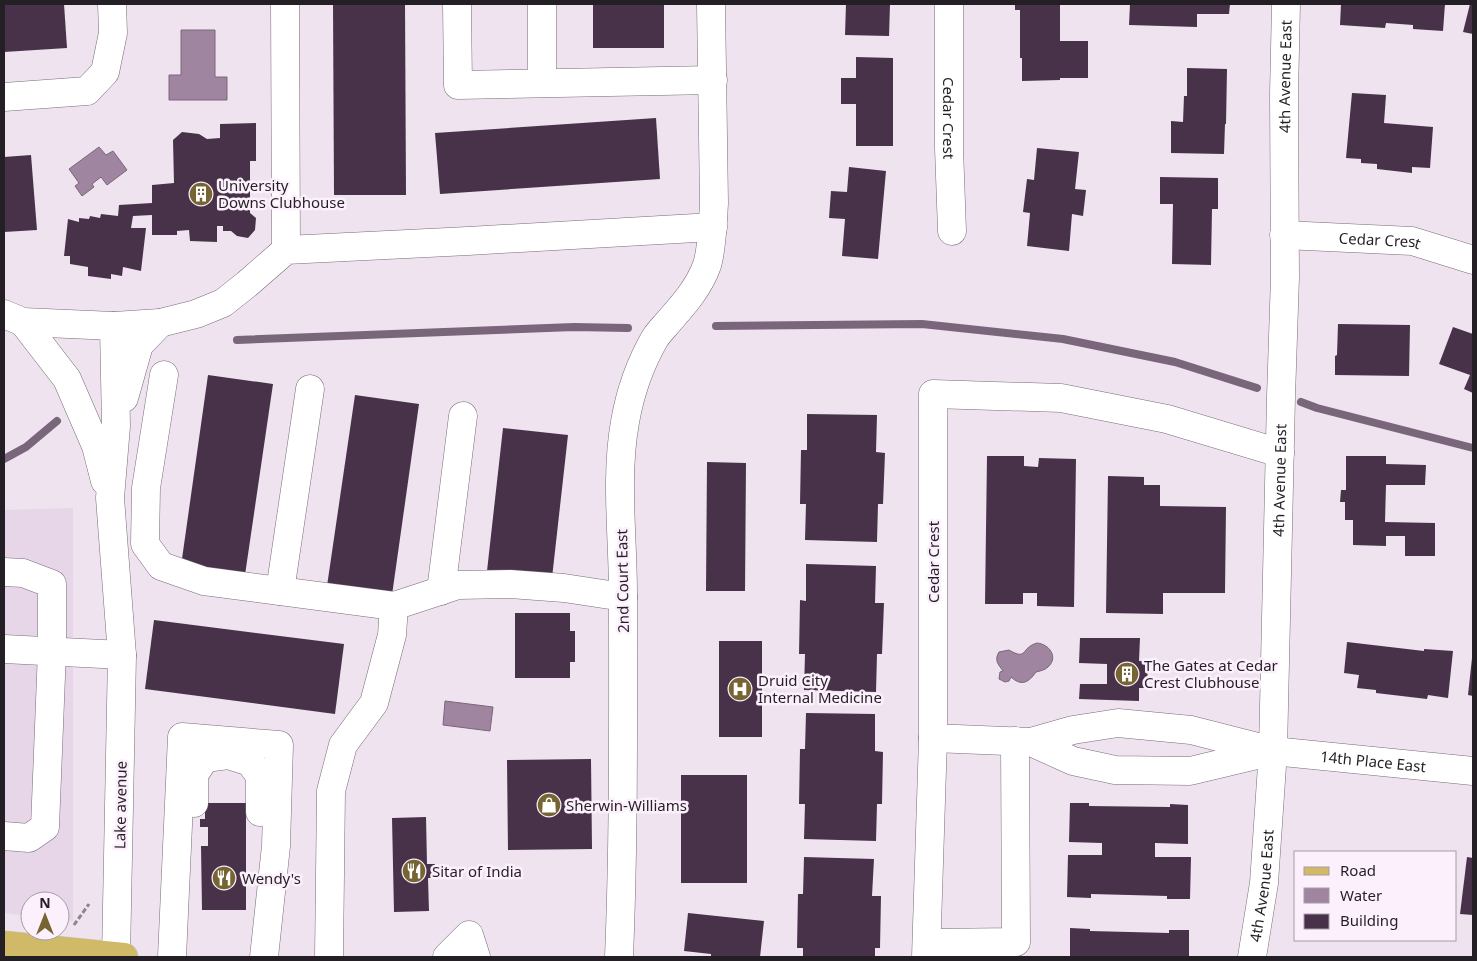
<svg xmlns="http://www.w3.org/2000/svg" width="1477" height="961" font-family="'Noto Sans',sans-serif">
	<rect width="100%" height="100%" fill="#efe3ef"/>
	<path fill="#e7d6e8" d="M73 508V921L60 920V901H30V916L4 913V510Z"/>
	<g fill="#9f85a0" stroke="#7a667b">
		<path d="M181 30H215V77H227V100H169V75H181Z"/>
		<path d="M99 147 106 155 113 151 127 170 107 185 101 177 92 184 94 187 82 196 75 186 79 183 69 169Z"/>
		<path d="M1037 643C1049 644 1059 657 1048 667 1045 670 1040 671 1036 672 1029 682 1022 687 1011 677L1009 681 1005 682 999 679 1000 672 1003 671C998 664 994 660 999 652L1009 650C1028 661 1020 648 1037 643Z"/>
		<path d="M445 701 493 707 490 731 443 725Z"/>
	</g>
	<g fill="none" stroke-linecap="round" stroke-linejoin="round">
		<g stroke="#7a667b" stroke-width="8">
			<path d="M716 326 922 324 1063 339 1175 362 1257 388"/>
			<path d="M237 340 574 327 628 328"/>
			<path d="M1301 402 1317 408 1473 448"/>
			<path d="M4 459 26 447 57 421"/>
		</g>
	</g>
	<g fill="#48324a">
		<path d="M4 4H64L67 48 4 52Z"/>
		<path d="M333 4H405L406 195H334Z"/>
		<rect x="593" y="4" width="71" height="44"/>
		<path d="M846 4H890L889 36 845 35Z"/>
		<path d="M1015 4H1060V41H1088V78H1060V80L1022 81V58H1020V10H1015Z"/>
		<path d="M1130 4H1230L1229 14H1197V27L1129 25Z"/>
		<path d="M1341 4H1445L1443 31 1413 29V25L1386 23 1385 28 1340 25Z"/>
		<path d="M1470 4H1473V34L1463 32Z"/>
		<path d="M856 57 893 58V146H856V104H841V78H856Z"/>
		<path d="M1187 68 1227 69 1226 124H1225L1224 154 1171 153V121L1183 122 1184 96H1187Z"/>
		<path d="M1352 93 1386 95 1384 123 1433 127 1430 168 1412 167V173L1377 169V164L1361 163V159L1346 158Z"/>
		<path d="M656 118 660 179 440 194 435 133Z"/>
		<path d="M256 123V161H250V213L256 218 255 230 248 238 237 236 231 231H223V226H217V242L190 241 189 230 177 231V235H152V215L133 216 131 228H146L141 271 123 267 122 276 111 274V279L88 276V267L70 264V256H64L68 219 79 222V218L89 219 90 216 100 218 101 214 118 216 119 205 152 203V185L174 183 173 140 182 132 199 134 207 139 220 138V124Z"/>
		<path d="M1037 148 1079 152 1075 189 1086 190 1083 216 1072 214 1069 251 1027 246 1030 213 1023 212 1027 179 1034 180Z"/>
		<path d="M31 155 37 230 4 232V157Z"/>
		<path d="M849 167 886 171 878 259 842 256 845 219 829 218 831 191 847 192Z"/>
		<path d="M1160 177 1218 178V209H1212L1211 265 1172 264 1173 204H1160Z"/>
		<path d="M1338 324 1410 325 1409 376 1335 375V356L1337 355Z"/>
		<path d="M1453 327 1473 334V393L1464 389 1470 375 1439 364Z"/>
		<path d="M208 375 273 384 245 575 181 566Z"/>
		<path d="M355 395 419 404 392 595 327 586Z"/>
		<path d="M807 414 877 415 876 452 885 453 883 504H878L877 542 805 540 806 504H800L801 450H807Z"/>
		<path d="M503 428 568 435 552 578 487 571Z"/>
		<path d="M987 456H1024V466L1038 467 1039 458 1076 459 1074 607 1037 606V593H1023V604H985Z"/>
		<path d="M1346 456H1386V464L1426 465 1425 485H1386L1385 522 1435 523V556H1405V536H1386V546L1353 545V520H1345V502H1340L1341 490H1346Z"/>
		<path d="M707 462 746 463 745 591H706Z"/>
		<path d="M1108 476 1144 477V485H1160V506L1226 507 1225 593H1163V614L1106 613Z"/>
		<path d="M806 564 876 566 875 603H884L882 654H877L876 692 804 690 805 654H799L800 600 806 601Z"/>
		<path d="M515 613H570V631H575V662H570V678H515Z"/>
		<path d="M154 620 344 644 335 714 145 689Z"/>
		<path d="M1080 638H1140L1139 661H1148L1147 688H1139V701L1079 699 1080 684H1107V664L1079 663Z"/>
		<rect x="719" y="641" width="43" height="96"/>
		<path d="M1347 642 1424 651V649L1453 651 1448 698 1428 695 1427 699 1376 693V690L1357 688 1359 675 1344 673Z"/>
		<path d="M1472 658H1473V696L1468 695Z"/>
		<path d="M806 713 875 714V751L883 752 882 804H877L876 841 804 839 805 804H799L800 749H805Z"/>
		<path d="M591 759 592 849 508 850 507 760Z"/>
		<rect x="681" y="775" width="66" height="108"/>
		<path d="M205 803H246V910H202L201 846H208V827H200V819H205Z"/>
		<path d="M1070 803H1089V806L1170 807V804L1188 805V844L1155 843V857H1191L1190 899H1167V896L1091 894V898L1067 897 1068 855H1102V843L1069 842Z"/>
		<path d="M426 817 427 864H435V878H428L429 911 394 912 392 818Z"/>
		<path d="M804 857 874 859 872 896H881L880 948H875V957H803V948H797L798 894H803Z"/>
		<path d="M1467 857 1473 858V915L1460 914Z"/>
		<path d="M688 913 764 921 760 957H711V954L684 951Z"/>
		<path d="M1070 928 1090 929V931L1169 933V930H1189V957H1070Z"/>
	</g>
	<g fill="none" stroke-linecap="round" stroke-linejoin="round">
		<g stroke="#776c77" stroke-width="29">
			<g id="minor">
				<path d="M285 4 286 250"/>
				<path d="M457 4 458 85 713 80"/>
				<path d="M542 4V83"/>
				<path id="s1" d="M949 4V148L952 231"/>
				<path d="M4 97 87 91 105 72 113 33 112 4"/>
				<path id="s2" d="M1284 235 1412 241 1473 260"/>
				<path d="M4 314 23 322 114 326 160 323 196 314 223 303 247 284 286 250 468 241 713 227"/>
				<path d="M23 322 67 379 96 446 105 481"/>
				<path d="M114 326 116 426 110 498 122 655 116 957"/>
				<path d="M164 375 146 488 145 544 161 566 204 581 394 606"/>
				<path d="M124 398 139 345 160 323"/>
				<path id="s3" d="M1280 453 1167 419 1061 398 933 394V738L1031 742 1073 730 1118 723 1191 730 1273 751 1473 771"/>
				<path d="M4 572 23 573 52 584V651L45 827 29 838 4 836"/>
				<path d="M280 591 310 389"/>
				<path d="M441 591 463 416"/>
				<path d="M4 649 122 655"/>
				<path d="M1031 742 1073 761 1115 770 1190 771 1269 752"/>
				<path d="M194 803V775L205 758 228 755 250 762 260 776V812"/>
				<path d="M927 943 1016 942 1015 741"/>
				<path d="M172 957 182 737 279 745 276 846 264 957"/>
				<path d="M329 957 331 791 343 745 374 703 392 635 394 606 458 585 510 584 564 588 623 597"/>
				<path d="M447 957 469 935 476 957"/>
				<path d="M619 957C624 836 623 715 623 594 623 538 615 477 625 422 630 393 640 364 655 338 659 332 665 326 670 320 685 303 699 287 707 265 712 249 713 221 714 203L711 4"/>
				<path d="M926 957 933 738"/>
				<path id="s4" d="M1252 957 1264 883 1273 751 1281 397 1285 277 1284 94 1286 4"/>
			</g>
		</g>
		<g stroke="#cac9ca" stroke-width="29">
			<path id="major" d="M4 945 124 957"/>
		</g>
		<path stroke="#8d848d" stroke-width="3" stroke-dasharray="5 2.5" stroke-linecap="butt" d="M74 925 89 904"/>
		<use href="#minor" stroke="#fff" stroke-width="28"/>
		<use href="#major" stroke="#d0ba68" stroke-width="28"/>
	</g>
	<defs>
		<g id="building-disc" transform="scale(1.25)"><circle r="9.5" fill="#766433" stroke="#fcf0fd"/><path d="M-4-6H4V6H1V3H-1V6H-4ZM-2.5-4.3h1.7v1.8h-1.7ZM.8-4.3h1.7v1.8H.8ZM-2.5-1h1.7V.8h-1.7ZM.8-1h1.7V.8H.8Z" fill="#fff"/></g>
		<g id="hospital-disc" transform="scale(1.25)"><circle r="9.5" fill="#766433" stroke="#fcf0fd"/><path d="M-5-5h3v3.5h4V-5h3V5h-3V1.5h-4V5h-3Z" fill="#fff"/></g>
		<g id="shop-disc" transform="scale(1.25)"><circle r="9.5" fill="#766433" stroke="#fcf0fd"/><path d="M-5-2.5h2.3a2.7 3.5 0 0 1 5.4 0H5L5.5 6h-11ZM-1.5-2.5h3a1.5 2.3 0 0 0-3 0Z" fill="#fff"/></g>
		<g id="restaurant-disc" transform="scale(1.25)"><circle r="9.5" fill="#766433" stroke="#fcf0fd"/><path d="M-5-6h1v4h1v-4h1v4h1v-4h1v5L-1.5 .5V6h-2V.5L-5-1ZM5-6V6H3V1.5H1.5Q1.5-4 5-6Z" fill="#fff"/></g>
	</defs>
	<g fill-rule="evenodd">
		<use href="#building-disc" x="201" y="194"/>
		<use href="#building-disc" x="1127" y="674"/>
		<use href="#hospital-disc" x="740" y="689"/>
		<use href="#shop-disc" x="549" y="805"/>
		<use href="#restaurant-disc" x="414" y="871"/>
		<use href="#restaurant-disc" x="224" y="878"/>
	</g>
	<g text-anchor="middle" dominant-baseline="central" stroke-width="5" stroke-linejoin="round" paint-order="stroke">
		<g font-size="15" fill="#241f24" stroke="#fcf0fd">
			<text stroke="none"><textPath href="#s4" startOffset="882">4th Avenue East</textPath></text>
			<text stroke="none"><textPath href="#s1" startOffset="114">Cedar Crest</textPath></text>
			<text stroke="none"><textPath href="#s2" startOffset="96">Cedar Crest</textPath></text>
			<text stroke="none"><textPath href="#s4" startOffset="478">4th Avenue East</textPath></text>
			<text transform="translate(933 562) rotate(-90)">Cedar Crest</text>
			<text transform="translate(622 581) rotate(-91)">2nd Court East</text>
			<text stroke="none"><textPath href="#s3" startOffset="1144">14th Place East</textPath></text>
			<text transform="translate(120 805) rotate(-89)">Lake avenue</text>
			<text stroke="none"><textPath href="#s4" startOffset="72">4th Avenue East</textPath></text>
		</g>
		<g font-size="15" fill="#241f24" stroke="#fcf0fd" text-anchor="start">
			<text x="218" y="185">University<tspan x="218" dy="17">Downs Clubhouse</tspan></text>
			<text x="1144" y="665">The Gates at Cedar<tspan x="1144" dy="17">Crest Clubhouse</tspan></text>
			<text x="758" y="680">Druid City<tspan x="758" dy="17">Internal Medicine</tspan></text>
			<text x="566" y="805">Sherwin-Williams</text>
			<text x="432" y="871">Sitar of India</text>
			<text x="242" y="878">Wendy's</text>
		</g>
	</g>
	<rect width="1477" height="961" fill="none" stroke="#241f24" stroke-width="10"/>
	<rect x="1294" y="851" width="162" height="90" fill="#fcf0fd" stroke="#a69ca6"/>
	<rect x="1304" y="867" width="25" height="8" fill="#d0ba68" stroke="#a69ca6"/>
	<text x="1340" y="876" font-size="15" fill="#241f24">Road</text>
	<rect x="1304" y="888" width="25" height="15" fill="#9f85a0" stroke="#a69ca6"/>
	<text x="1340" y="901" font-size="15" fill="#241f24">Water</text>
	<rect x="1304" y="914" width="25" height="15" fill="#48324a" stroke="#a69ca6"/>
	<text x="1340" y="926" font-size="15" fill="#241f24">Building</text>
	<g transform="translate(45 916)"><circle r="24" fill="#fcf0fd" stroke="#a69ca6"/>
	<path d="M0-4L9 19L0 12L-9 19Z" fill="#766433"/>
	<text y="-8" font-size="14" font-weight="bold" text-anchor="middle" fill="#241f24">N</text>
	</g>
</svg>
